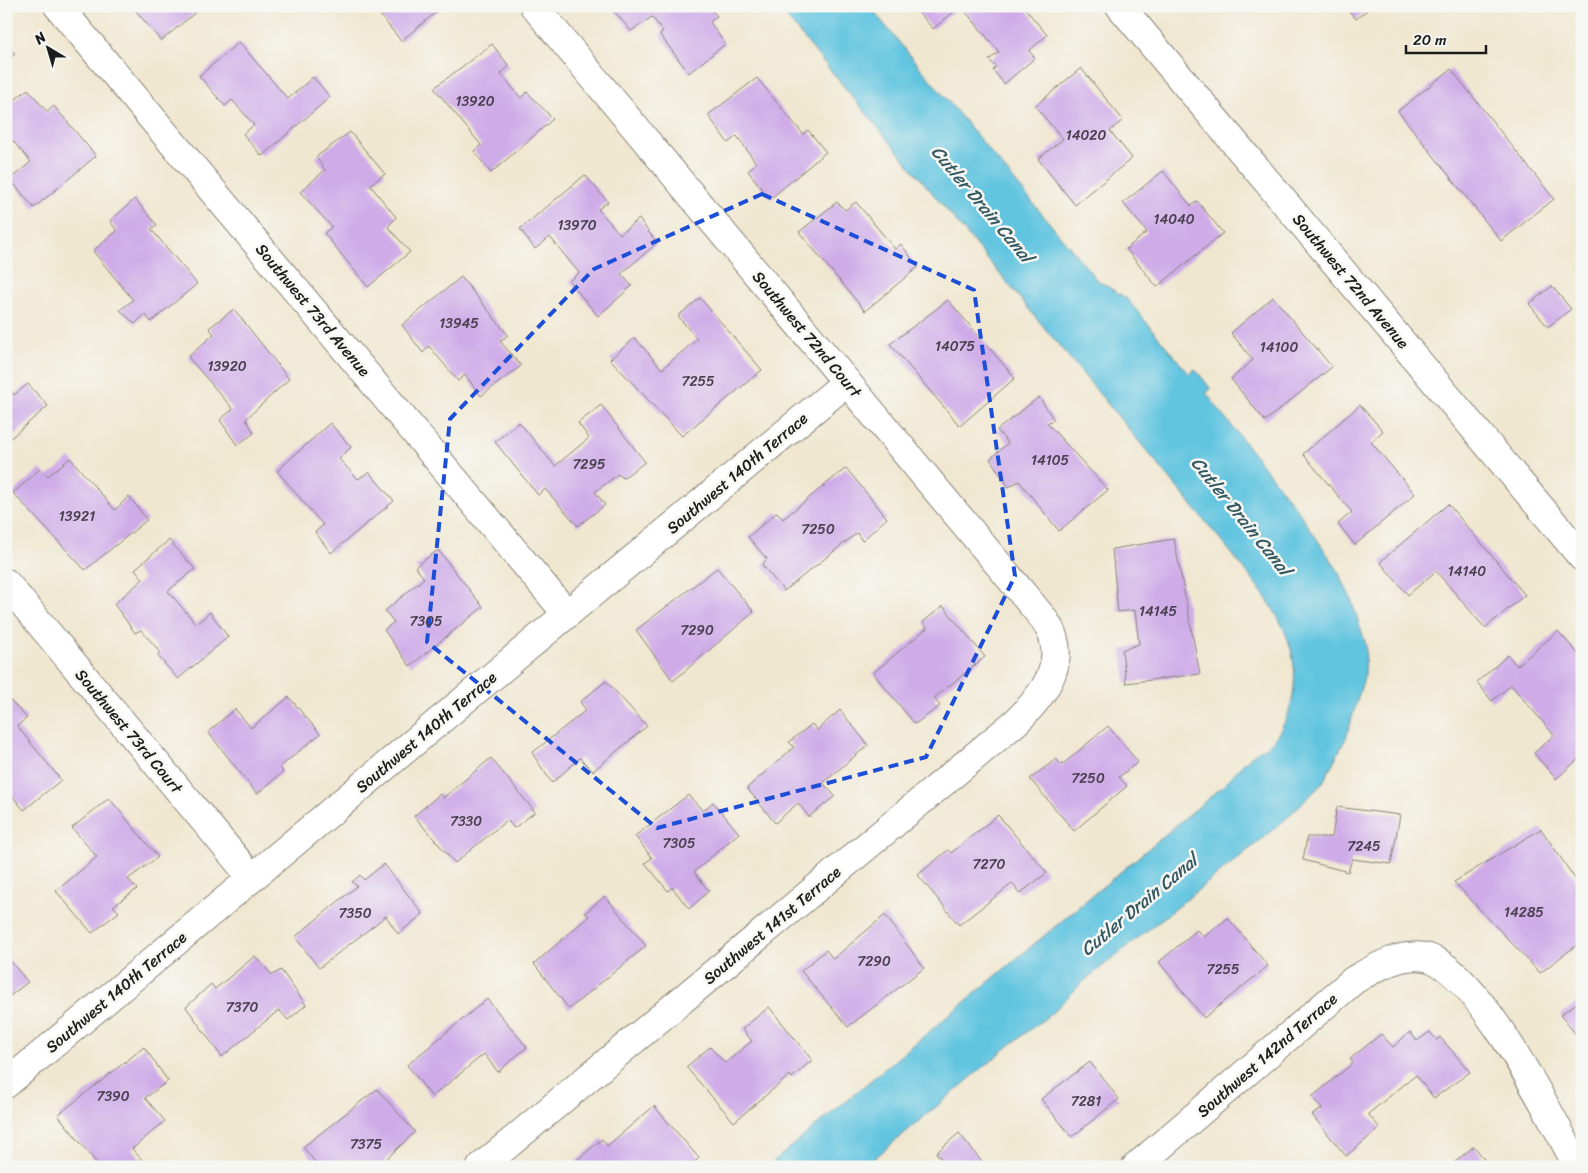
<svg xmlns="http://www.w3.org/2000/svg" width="1588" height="1173" font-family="Sriracha,sans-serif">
	<rect width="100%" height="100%" fill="#f6f6f2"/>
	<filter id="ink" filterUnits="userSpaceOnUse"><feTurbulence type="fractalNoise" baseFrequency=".02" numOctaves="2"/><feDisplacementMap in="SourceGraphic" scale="10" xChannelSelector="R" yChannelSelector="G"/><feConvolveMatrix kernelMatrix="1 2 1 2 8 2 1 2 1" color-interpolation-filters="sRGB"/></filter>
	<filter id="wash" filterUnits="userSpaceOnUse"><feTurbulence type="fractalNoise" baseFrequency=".0096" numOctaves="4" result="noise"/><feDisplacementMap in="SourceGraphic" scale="20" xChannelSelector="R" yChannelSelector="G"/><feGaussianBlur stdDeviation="1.12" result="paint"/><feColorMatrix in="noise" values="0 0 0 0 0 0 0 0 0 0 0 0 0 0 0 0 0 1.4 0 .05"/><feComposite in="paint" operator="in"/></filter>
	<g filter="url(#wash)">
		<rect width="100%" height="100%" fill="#f0e7d0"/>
		<path fill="#62c5e0" stroke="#3f707e" d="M777 6H869L1096 279 1127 299 1189 374 1195 369 1211 389 1206 393 1296 508 1337 569 1351 599 1366 645 1365 674 1346 738 1322 784 1277 827 1084 981 1052 1013 1010 1045 864 1167H767L1221 788C1232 777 1243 762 1255 753 1259 750 1265 749 1269 745 1282 732 1290 713 1293 695 1303 633 1260 590 1225 545Z"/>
		<g id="blocks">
			<g fill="#cface8">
				<path d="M141 6H203L161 41 136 11Z"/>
				<path d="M373 6H438L440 9 401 41Z"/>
				<path d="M610 6H708L717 16 710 22 725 44 689 73 660 35 663 31 652 17 631 31Z"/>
				<path d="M913 6H1023L1047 35 1029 51 1035 58 1004 84 993 70 996 67 989 60 999 52 961 6 933 29Z"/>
				<path d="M1345 6H1372L1356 19Z"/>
				<path d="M239 42 288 99 313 77 330 97 262 156 243 134 254 125 232 100 225 106 199 76Z"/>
				<path d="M6 43 15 54 6 61Z"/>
				<path d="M492 44 509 66 501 74 521 98 527 92 553 119 491 173 474 151 481 145 434 88Z"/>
				<path d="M1081 68 1123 120 1110 131 1132 158 1075 205 1038 159 1063 139 1035 106Z"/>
				<path d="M1451 69 1554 199 1501 241 1398 111Z"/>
				<path d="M757 78 803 134 808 130 826 152 770 199 748 171 756 163 737 136 728 143 708 115Z"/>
				<path d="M28 89 47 112 54 106 96 156 34 208 10 179 31 162 6 133V107Z"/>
				<path d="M350 132 385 174 370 185 396 217 388 227 410 252 368 287 324 233 332 227 300 192 325 170 316 157Z"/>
				<path d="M1163 171 1191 206 1197 201 1223 233 1157 287 1126 249 1147 232 1123 203Z"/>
				<path d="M585 175 608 202 598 209 620 234 639 219 657 243 621 274 632 286 598 316 569 281 579 273 550 237 535 249 520 229Z"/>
				<path d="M135 199 157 225 151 229 197 284 151 322 145 314 135 324 120 310 133 300 93 251 117 231 110 221Z"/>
				<path d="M837 202 845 210 856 202 895 249 901 244 918 267 865 311 799 232Z"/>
				<path d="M461 277 508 335 500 341 521 366 481 396 465 375 458 381 429 346 423 353 402 325Z"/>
				<path d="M1552 286 1571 309 1548 327 1529 304Z"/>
				<path d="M1273 297 1332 367 1265 421 1231 379 1253 360 1231 333Z"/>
				<path d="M700 298 762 370 682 436 610 359 635 338 662 369 697 339 678 316Z"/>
				<path d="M948 300 1015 378 960 426 890 344Z"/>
				<path d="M234 309 289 379 246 419 254 433 237 445 220 420 233 409 188 357 214 334 209 328Z"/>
				<path d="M28 384 48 406 6 442V386L14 395Z"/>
				<path d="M1039 397 1054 420 1047 423 1108 490 1059 531 1019 481 1009 487 990 459 1008 443 997 430Z"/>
				<path d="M601 405 645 462 623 478 618 474 595 492 605 505 578 526 545 489 538 495 495 442 519 422 555 466 589 438 578 423Z"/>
				<path d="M1360 405 1383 431 1371 442 1415 494 1355 545 1338 524 1352 512 1303 454Z"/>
				<path d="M330 423 351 447 339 459 358 479 369 472 394 501 331 553 315 532 323 525 277 471Z"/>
				<path d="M70 458 115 510 129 496 147 520 85 570 13 493 40 469 48 476Z"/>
				<path d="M846 468 887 518 862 541 857 533 784 591 762 565 767 559 748 537 777 512 783 519Z"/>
				<path d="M1448 504 1525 595 1485 628 1436 571 1408 595 1380 562Z"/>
				<path d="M1174 539 1200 674 1126 683 1122 650 1139 644 1135 610 1118 612 1112 549Z"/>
				<path d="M169 540 195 569 168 591 196 624 210 612 228 637 178 679 157 655 161 653 141 630 135 633 114 604 143 579 135 569Z"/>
				<path d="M438 550 483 607 410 666 384 630 394 622 385 611 424 578 415 567Z"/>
				<path d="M717 568 754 612 673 681 636 630Z"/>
				<path d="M943 606 985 657 934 698 940 706 915 724 873 673 927 628 923 622Z"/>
				<path d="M1558 631 1582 658V756L1556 779 1534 753 1554 735 1511 685 1492 701 1477 682 1508 655 1517 666Z"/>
				<path d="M606 681 647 726 593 771 580 758 552 783 532 753 586 710 580 702Z"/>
				<path d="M6 696 27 718 17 726 61 780 24 810 6 789Z"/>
				<path d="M289 697 320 734 280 767 283 772 257 794 208 732 235 709 251 728Z"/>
				<path d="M840 710 868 745 823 783 835 796 809 817 798 803 775 823 747 788 794 747 789 742 812 724 817 730Z"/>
				<path d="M1108 726 1138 762 1119 777 1127 786 1074 831 1030 779 1056 759 1062 765Z"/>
				<path d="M491 758 535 812 514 828 507 820 455 863 414 816 440 794 443 798Z"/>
				<path d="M688 795 703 811 713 802 739 833 694 872 709 891 689 909 672 887 668 891 645 863 652 858 635 836Z"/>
				<path d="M109 798 158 857 128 879 137 889 113 906 119 912 92 933 56 891 97 857 72 828Z"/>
				<path d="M1337 807 1400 815 1391 864 1352 859 1348 872 1303 860 1307 837H1332Z"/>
				<path d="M998 815 1047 873 1019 894 1013 883 959 925 918 875 948 850 951 853Z"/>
				<path d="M1541 829 1582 889V941L1540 973 1454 882Z"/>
				<path d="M384 864 423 914 398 934 386 916 319 968 295 937 357 886 352 882 360 875 364 880Z"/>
				<path d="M605 896 646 946 569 1009 534 964 589 916 585 913Z"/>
				<path d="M885 915 924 968 848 1027 801 971 826 950 833 959Z"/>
				<path d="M1228 918 1268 966 1204 1018 1159 962 1197 930 1204 937Z"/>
				<path d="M6 956 28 982 6 999Z"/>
				<path d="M255 956 272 975 281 970 306 1005 288 1020 279 1010 222 1057 186 1007 211 984 215 989Z"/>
				<path d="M487 999 527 1047 498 1072 484 1054 432 1097 407 1065Z"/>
				<path d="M1582 999V1042L1560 1015Z"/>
				<path d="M769 1007 812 1060 792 1078 790 1075 734 1122 686 1067 710 1047 725 1063 752 1041 742 1029Z"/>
				<path d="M1410 1032 1417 1041 1430 1032 1437 1040 1440 1037 1470 1072 1434 1098 1416 1075 1368 1114 1380 1128 1346 1156 1312 1115 1322 1109 1312 1097 1353 1063 1350 1059 1381 1034 1393 1047Z"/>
				<path d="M144 1047 168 1081 145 1098 165 1121 132 1149 145 1163 141 1167H100L58 1115Z"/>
				<path d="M1090 1062 1119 1099 1072 1137 1041 1099Z"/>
				<path d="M377 1089 415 1132 378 1167H319L303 1147Z"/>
				<path d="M654 1106 699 1158 690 1167H581L576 1161 602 1139 607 1146Z"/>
				<path d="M959 1133 986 1167H942L946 1164 936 1153Z"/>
				<path d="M1474 1146 1490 1167H1449Z"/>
			</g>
		</g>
	</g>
	<g filter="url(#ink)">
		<use href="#blocks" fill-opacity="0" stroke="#868276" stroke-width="1"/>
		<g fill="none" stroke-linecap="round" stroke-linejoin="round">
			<g stroke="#868276" stroke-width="30">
				<g id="street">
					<path d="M58 6 567 614"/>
					<path d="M1120 6 1582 557"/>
					<path d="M6 583 252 878"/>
					<path d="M6 1084 567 614 847 382"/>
					<path d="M481 1167 1016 722C1046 693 1072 657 1043 618L534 6"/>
					<path d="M1136 1167 1354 980C1375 968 1399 953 1425 957 1476 966 1554 1122 1578 1167"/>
				</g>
			</g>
			<use href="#street" stroke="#fff" stroke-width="28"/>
		</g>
	</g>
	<path fill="none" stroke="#1d4ed8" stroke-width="4" stroke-dasharray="10 6" stroke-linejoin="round" d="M762 194 974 290 1015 576 926 757 657 828 427 642 450 419 594 269Z"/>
	<g text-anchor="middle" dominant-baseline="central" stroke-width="5" stroke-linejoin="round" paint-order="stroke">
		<g font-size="14" fill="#49404f">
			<text x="475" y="101">13920</text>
			<text x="1086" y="135">14020</text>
			<text x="1174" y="219">14040</text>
			<text x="577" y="225">13970</text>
			<text x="459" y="323">13945</text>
			<text x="955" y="346">14075</text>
			<text x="1279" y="347">14100</text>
			<text x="227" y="366">13920</text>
			<text x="698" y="381">7255</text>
			<text x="1050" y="460">14105</text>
			<text x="589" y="464">7295</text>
			<text x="77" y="516">13921</text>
			<text x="818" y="529">7250</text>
			<text x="1467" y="571">14140</text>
			<text x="1158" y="611">14145</text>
			<text x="426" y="621">7305</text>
			<text x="697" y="630">7290</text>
			<text x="1088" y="778">7250</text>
			<text x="466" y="821">7330</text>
			<text x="679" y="843">7305</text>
			<text x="1364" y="846">7245</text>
			<text x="989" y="864">7270</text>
			<text x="1524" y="912">14285</text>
			<text x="355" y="913">7350</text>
			<text x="874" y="961">7290</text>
			<text x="1223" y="969">7255</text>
			<text x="242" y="1007">7370</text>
			<text x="113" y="1096">7390</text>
			<text x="1086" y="1101">7281</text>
			<text x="366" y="1144">7375</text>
		</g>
		<g font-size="16" fill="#1c1c1c" stroke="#f6f6f2">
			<text transform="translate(1351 281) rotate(50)">Southwest 72nd Avenue</text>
			<text transform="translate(313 310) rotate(50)">Southwest 73rd Avenue</text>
			<text transform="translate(807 334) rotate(50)">Southwest 72nd Court</text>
			<text transform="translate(737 473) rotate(-40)">Southwest 140th Terrace</text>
			<text transform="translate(129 731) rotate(50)">Southwest 73rd Court</text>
			<text transform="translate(426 732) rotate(-40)">Southwest 140th Terrace</text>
			<text transform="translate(772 925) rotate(-40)">Southwest 141st Terrace</text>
			<text transform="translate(116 992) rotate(-40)">Southwest 140th Terrace</text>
			<text transform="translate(1267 1055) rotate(-41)">Southwest 142nd Terrace</text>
		</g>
		<g font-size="18" font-style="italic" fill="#345761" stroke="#f6f6f2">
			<text transform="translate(982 204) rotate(50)">Cutler Drain Canal</text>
			<text transform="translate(1241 516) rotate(51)">Cutler Drain Canal</text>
			<text transform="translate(1139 905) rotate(-40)">Cutler Drain Canal</text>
		</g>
	</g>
	<rect width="1588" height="1173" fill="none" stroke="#f6f6f2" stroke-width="25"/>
	<g transform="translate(48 48) rotate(322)" stroke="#f6f6f2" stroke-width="4" paint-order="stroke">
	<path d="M0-4L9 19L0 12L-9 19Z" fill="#1c1c1c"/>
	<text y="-8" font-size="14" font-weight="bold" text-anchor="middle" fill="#1c1c1c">N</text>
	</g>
	<path d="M1406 45v8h80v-8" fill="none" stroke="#1c1c1c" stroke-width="2.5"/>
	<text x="1413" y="45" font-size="15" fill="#1c1c1c" stroke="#f6f6f2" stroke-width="4" paint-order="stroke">20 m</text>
</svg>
